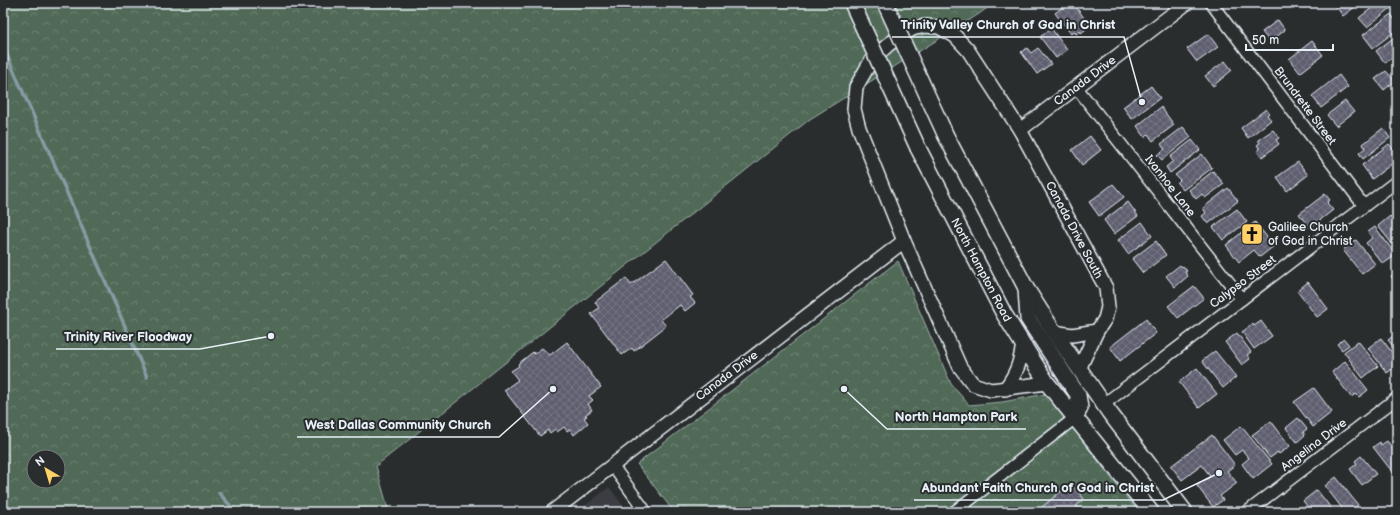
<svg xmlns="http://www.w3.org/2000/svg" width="1400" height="515" font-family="'Balsamiq Sans',sans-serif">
	<defs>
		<pattern id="park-crowns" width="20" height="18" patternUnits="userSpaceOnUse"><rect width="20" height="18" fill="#516b59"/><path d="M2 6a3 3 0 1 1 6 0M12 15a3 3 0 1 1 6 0" fill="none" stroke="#6a8172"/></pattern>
		<pattern id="building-cross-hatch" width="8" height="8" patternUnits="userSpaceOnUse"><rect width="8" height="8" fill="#5f5e70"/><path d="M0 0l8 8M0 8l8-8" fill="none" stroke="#767685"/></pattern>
	</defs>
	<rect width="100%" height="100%" fill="#2a2d2e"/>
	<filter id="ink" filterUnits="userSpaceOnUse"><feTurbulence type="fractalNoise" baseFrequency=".025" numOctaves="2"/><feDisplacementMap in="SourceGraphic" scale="8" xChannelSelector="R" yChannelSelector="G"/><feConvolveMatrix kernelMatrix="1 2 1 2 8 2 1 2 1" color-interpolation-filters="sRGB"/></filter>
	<g filter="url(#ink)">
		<path fill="#3a3c42" d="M609 487 628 512H577Z"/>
		<g fill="url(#park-crowns)" stroke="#9caea8" fill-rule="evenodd">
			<path d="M3 3H994L979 14 810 119 376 466 389 512H3ZM34 457H58V481H34Z"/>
			<path d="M898 261 951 384 969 405 1002 402 1046 394 1138 512H674L637 464Z"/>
		</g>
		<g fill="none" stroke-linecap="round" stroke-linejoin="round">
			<g stroke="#879ba4" stroke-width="3.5">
				<path d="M3 46 147 377"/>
				<path d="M219 493 236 512"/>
			</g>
		</g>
		<g fill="url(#building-cross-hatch)" stroke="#e8f1f8">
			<path d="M1068 3H1073L1090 26 1081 33 1080 31 1076 34 1074 31 1071 34 1055 13Z"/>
			<path d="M1118 3H1133L1127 7 1126 5 1122 8Z"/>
			<path d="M1337 3H1360L1343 16 1335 5Z"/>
			<path d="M1378 3H1387L1391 8 1367 27 1359 18Z"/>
			<path d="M1391 14 1397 23V30L1373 48 1363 35Z"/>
			<path d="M1278 20 1285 30 1270 42 1262 32Z"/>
			<path d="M1051 28 1067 50 1056 58 1040 37Z"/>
			<path d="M1208 34 1218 47 1197 62 1187 49Z"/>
			<path d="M1397 35V54L1385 63 1376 51Z"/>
			<path d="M1312 41 1323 55 1300 73 1289 59Z"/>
			<path d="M1027 48 1031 53 1038 48 1051 64 1037 74 1021 52Z"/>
			<path d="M1225 61 1232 70 1213 86 1205 76Z"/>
			<path d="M1386 71 1395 81 1384 90 1375 79Z"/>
			<path d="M1339 75 1348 87 1321 108 1312 96Z"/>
			<path d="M1151 86 1160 98 1132 119 1123 107Z"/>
			<path d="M1345 101 1354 112 1336 126 1327 115Z"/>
			<path d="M1161 107 1174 125 1153 141 1148 134 1145 137 1137 126Z"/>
			<path d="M1266 109 1269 113 1267 115 1271 120 1248 138 1241 128Z"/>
			<path d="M1183 127 1191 137 1162 160 1157 155 1165 149 1161 144Z"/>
			<path d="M1383 128 1390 138 1363 159 1359 153 1365 148 1363 144Z"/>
			<path d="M1273 130 1279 138 1276 140 1279 144 1262 157 1257 151 1260 149 1257 145 1260 143 1258 140Z"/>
			<path d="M1090 136 1101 150 1082 165 1072 150Z"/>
			<path d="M1192 140 1200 150 1170 173 1166 167 1173 161 1170 157Z"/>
			<path d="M1389 144 1397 154V160L1372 179 1362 165Z"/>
			<path d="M1202 154 1212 168 1183 190 1177 183 1180 180 1175 175Z"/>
			<path d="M1298 162 1308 175 1287 191 1277 177Z"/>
			<path d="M1213 171 1224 184 1205 198 1202 194 1196 199 1189 190Z"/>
			<path d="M1113 184 1124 197 1099 216 1089 202Z"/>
			<path d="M1228 188 1238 201 1208 224 1202 216 1206 213 1203 208Z"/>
			<path d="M1325 194 1330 200 1327 203 1333 210 1310 228 1299 214Z"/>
			<path d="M1128 202 1138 216 1114 234 1104 220Z"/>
			<path d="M1237 209 1247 222 1223 240 1213 227Z"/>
			<path d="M1390 216 1397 224V250L1378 226Z"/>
			<path d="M1142 222 1152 236 1128 254 1118 240Z"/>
			<path d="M1255 222 1274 246 1260 257 1254 250 1239 262 1226 245Z"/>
			<path d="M1375 227 1396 255 1383 264 1366 243 1372 238 1368 232Z"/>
			<path d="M1352 239 1354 241 1356 240 1375 264 1362 274 1343 250 1349 245 1347 243Z"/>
			<path d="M1156 241 1166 255 1143 273 1132 259Z"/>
			<path d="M666 259 693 295 690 297 695 303 685 311 680 305 661 320 666 326 634 351 632 348 622 355 591 314 599 308 595 302 626 278 631 285Z"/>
			<path d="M1180 265 1182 267 1183 266 1187 271 1185 272 1188 276 1175 287 1166 276Z"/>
			<path d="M1397 272V281L1395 282 1391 276Z"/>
			<path d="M1308 282 1328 309 1317 317 1297 291Z"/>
			<path d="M1194 286 1204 298 1178 318 1168 306Z"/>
			<path d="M1146 319 1156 333 1120 361 1110 347Z"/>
			<path d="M1261 321 1272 336 1254 349 1242 332 1253 324 1254 326Z"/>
			<path d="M1237 333 1251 352 1247 355 1250 359 1242 365 1225 342Z"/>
			<path d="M1397 333V351L1388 340Z"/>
			<path d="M1381 338 1397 359V365L1387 373 1368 348Z"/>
			<path d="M1344 339 1349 345 1342 350 1337 344Z"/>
			<path d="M1358 341 1378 366 1363 378 1344 352Z"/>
			<path d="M567 342 601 387 589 396 593 400 588 404 592 410 585 415 587 416 584 418 588 423 574 435 570 429 567 431 564 427 557 432 555 429 550 433 548 430 540 436 504 390 518 380 511 371 519 366 518 364 533 352 534 354 542 348 550 355Z"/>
			<path d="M1215 351 1236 377 1223 388 1202 361Z"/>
			<path d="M1345 361 1368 390 1359 397 1356 394 1351 397 1332 372Z"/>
			<path d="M1197 368 1217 394 1199 408 1179 382Z"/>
			<path d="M1314 388 1332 412 1313 427 1294 402Z"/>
			<path d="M1298 418 1307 429 1303 432 1305 435 1297 442 1286 428Z"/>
			<path d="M1271 421 1290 446 1279 454 1278 452 1270 458 1252 435Z"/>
			<path d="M1241 426 1272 464 1253 479 1242 464 1249 458 1242 450 1235 455 1223 440Z"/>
			<path d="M1212 435 1235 465 1227 471 1237 483 1220 496 1223 500 1213 507 1197 486 1210 476 1202 465 1182 480 1171 466Z"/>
			<path d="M1387 441 1397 453V471L1394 474 1373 447 1380 442 1381 445Z"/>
			<path d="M1361 456 1376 474 1362 485 1350 469 1357 464 1355 461Z"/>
			<path d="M1336 477 1358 505 1349 512H1345L1325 486Z"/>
			<path d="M1071 483 1084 499 1076 506 1081 509 1084 508 1088 512H1036Z"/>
			<path d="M1317 490 1334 512H1312L1303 501Z"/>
			<path d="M1302 506 1307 512H1294Z"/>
		</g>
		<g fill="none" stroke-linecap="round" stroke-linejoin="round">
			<g stroke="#e8f1f8" stroke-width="14">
				<g id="minor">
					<path d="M1211 3 1364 206"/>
					<path d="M1077 88 1242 299"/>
					<path d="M1104 404 1397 181"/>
					<path d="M612 465 646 512"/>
					<path d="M954 512 1075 418"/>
					<path d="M1247 512 1397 398"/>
				</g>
			</g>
			<g stroke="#e8f1f8" stroke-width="16">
				<g id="tertiary">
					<path d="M1020 130 1187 3"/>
					<path d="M1054 332 1072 335 1097 331"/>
					<path d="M1047 383 991 390 973 384 960 367 904 241 859 128 854 109 856 87 871 61 889 44 912 29 925 26 939 27 955 36 968 50 1020 130 1106 288 1108 307 1105 319 1097 331 1079 369"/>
					<path d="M1005 389C1017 373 1020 363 1023 344"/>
					<path d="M552 512 904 241"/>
				</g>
			</g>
			<g stroke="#e8f1f8" stroke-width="18">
				<g id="secondary">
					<path d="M946 136 1026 288 1054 332 1109 412 1185 512"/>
					<path d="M918 148 1004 314 1047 383 1151 512"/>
					<path d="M1026 289 1028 319 1078 395 1080 408 1075 418"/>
				</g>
			</g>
			<use href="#minor" stroke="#2a2d2e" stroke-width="11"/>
			<use href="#tertiary" stroke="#2a2d2e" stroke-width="13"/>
			<use href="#secondary" stroke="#2a2d2e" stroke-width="15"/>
			<g stroke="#e8f1f8" stroke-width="18" stroke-linecap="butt">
				<g id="secondary-bridge">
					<path d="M852 3 918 148"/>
					<path d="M885 3 946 136"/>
				</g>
			</g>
			<use href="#secondary-bridge" stroke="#2a2d2e" stroke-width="15"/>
		</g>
	</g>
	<defs>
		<g id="church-square" transform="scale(1.15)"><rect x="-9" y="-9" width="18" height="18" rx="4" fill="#ffd166" stroke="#2a2d2e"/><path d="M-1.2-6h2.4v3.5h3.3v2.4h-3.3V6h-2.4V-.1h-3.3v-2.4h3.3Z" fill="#111"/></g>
	</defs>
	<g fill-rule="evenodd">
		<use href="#church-square" x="1252" y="234"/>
	</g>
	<g text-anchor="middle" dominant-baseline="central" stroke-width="4" stroke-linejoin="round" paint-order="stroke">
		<g font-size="12" fill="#e8f1f8" stroke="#2a2d2e">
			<text transform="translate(1085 81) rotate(-37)">Canada Drive</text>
			<text transform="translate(1305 106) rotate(53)">Brundrette Street</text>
			<text transform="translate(1170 186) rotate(52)">Ivanhoe Lane</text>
			<text transform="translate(1074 230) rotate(62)">Canada Drive South</text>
			<text transform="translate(981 270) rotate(62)">North Hampton Road</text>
			<text transform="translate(1243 282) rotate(-37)">Calypso Street</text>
			<text transform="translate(727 376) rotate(-37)">Canada Drive</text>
			<text transform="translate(1314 445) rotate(-37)">Angelina Drive</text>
		</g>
		<g font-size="12" fill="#e8f1f8" stroke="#2a2d2e" text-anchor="start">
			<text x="1268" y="227">Galilee Church<tspan x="1268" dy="14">of God in Christ</tspan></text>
		</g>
	</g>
	<path fill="none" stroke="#e8f1f8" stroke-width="1.5" d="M1142 102L1124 37H892M271 336L200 349H56M844 389L887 429H1026M553 389L499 437H297M1219 473L1163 500H914"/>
	<g fill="#e8f1f8" stroke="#2a2d2e" stroke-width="1.5">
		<circle cx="1142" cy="102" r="4"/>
		<circle cx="271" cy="336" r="4"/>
		<circle cx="844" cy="389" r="4"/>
		<circle cx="553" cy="389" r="4"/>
		<circle cx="1219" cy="473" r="4"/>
	</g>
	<g font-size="13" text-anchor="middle" font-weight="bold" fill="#e8f1f8" stroke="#2a2d2e" stroke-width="4" stroke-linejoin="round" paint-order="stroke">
		<text x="1008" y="29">Trinity Valley Church of God in Christ</text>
		<text x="128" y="341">Trinity River Floodway</text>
		<text x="956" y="421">North Hampton Park</text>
		<text x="398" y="429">West Dallas Community Church</text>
		<text x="1038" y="492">Abundant Faith Church of God in Christ</text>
	</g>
	<rect width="1400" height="515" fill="none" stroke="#2a2d2e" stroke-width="16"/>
	<rect x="8" y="8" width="1384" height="499" fill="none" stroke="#e8f1f8" stroke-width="1.5" filter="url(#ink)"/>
	<g transform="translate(46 469) rotate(322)"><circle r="19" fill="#2a2d2e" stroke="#767b7f"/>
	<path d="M0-3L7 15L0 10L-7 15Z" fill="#ffd166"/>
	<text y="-6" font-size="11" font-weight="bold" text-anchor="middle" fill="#e8f1f8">N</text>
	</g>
	<path d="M1246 44v6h87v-6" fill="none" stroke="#e8f1f8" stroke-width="2"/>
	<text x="1252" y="44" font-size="12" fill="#e8f1f8" stroke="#2a2d2e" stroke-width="3" paint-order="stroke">50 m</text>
</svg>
